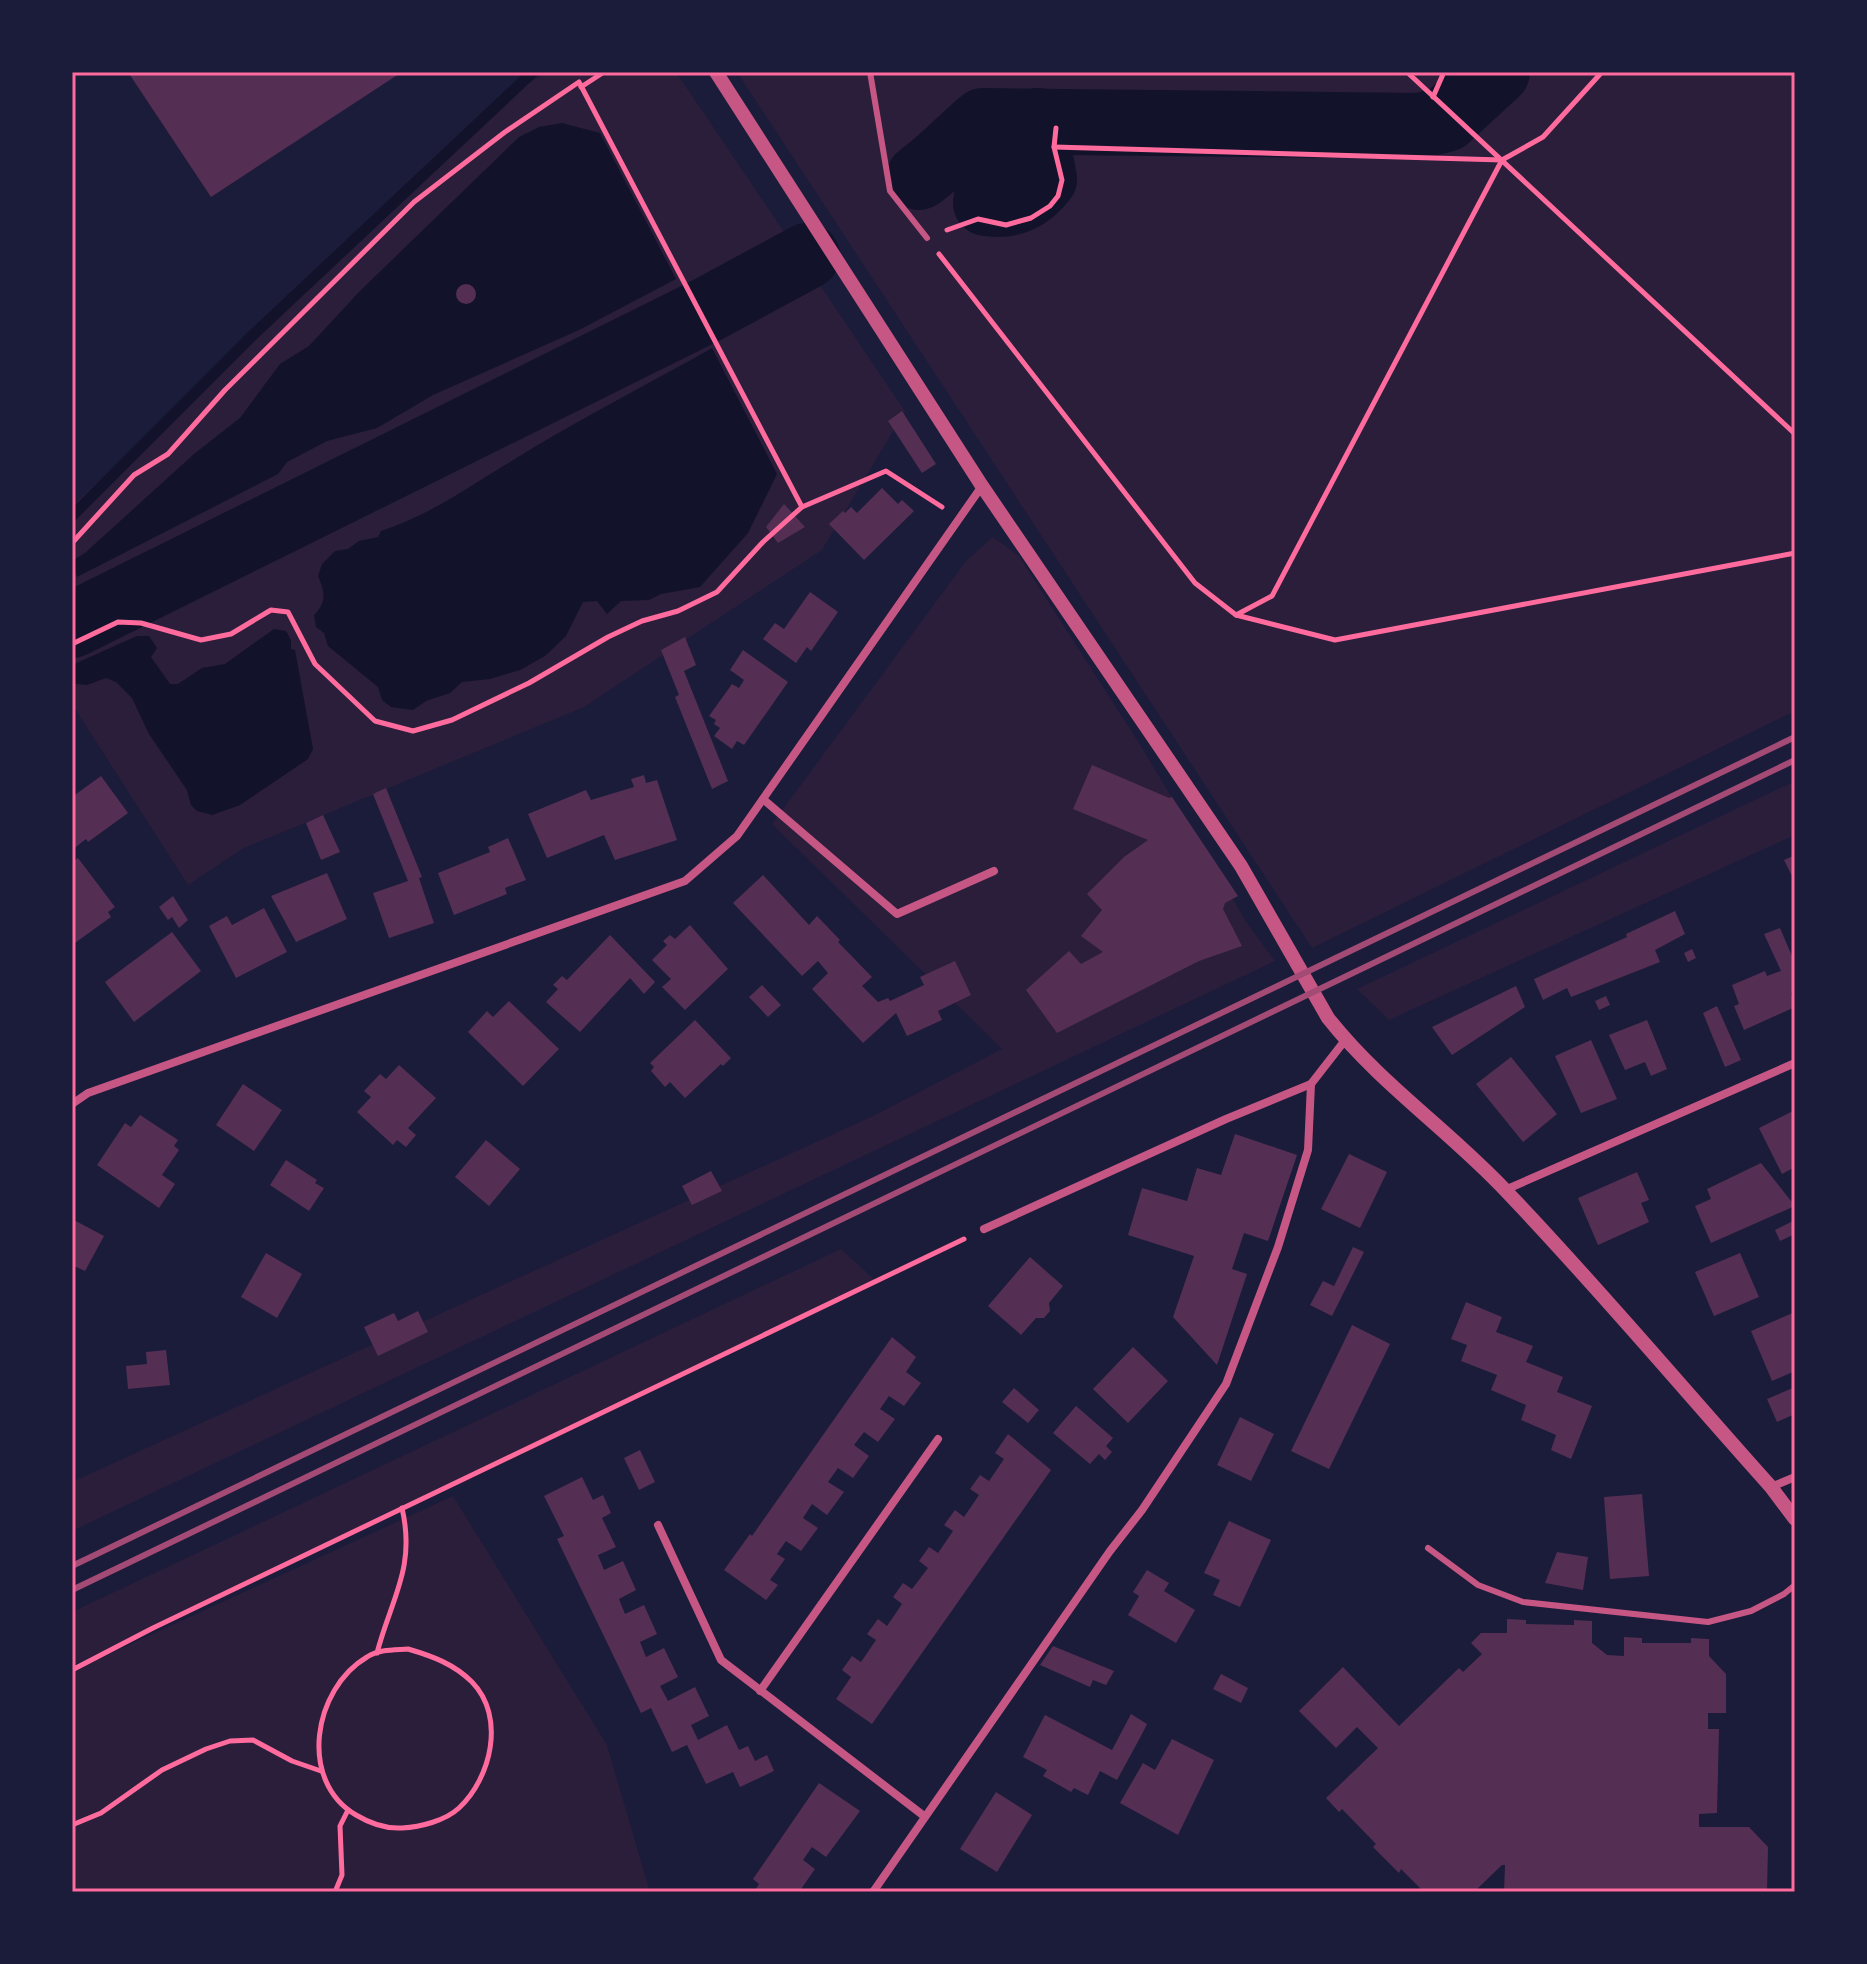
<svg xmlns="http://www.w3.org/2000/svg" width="1867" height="1964" font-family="'DejaVu Sans',sans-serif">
	<rect width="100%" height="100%" fill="#1b1b3a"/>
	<g fill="#2a1e3b">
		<path d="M548 72H676L905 411 822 550 584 707 242 849 188 885 72 704V506L511 93Z"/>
		<path d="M737 72H1795V711L1312 948Z"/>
		<path d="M993 537 1019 556 1141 746 1247 923 1275 961 72 1531V1482L875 1115 1002 1049 772 824 966 561Z"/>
		<path d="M1795 781V835L1389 1020 1357 989Z"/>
		<path d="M841 1249 876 1281 72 1666V1612Z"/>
		<path d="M453 1496 607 1745 650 1892H72V1671Z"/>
	</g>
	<g fill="#12122b">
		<path d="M562 123 600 133 676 279 579 330 433 395 377 428 327 441 287 462 278 474 77 577 72 561 85 553 194 454 240 418 280 364 309 346 359 292 519 137 539 127Z"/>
		<path d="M712 348 777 474 748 533 700 587 661 594 649 600 621 601 607 614 597 601 583 602 566 636 545 656 520 670 490 679 462 682 450 693 426 701 413 710 391 707 382 700 378 687 328 646 324 633 316 627 314 615C327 602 325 592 318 576L322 564 335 551 348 549 359 541 378 537 381 531C432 514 465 489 510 462 575 421 645 386 712 348Z"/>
		<path d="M274 629 286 631 291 640V649L295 650 313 749 308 759 240 805 212 815 197 811 191 805 187 790 149 734 132 698 116 682 106 678 87 685 76 684 72 679V665L137 636H149L157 648 151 657 170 684H178L202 668 225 664Z"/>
	</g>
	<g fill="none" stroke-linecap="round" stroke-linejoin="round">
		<path stroke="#12122b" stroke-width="11" d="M72 516 253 335 533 72"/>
		<g stroke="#12122b" stroke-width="66">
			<path d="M975 128 991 148V173L986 203C1011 207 1029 198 1044 179L1039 152 1038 121"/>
			<path d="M919 177C942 161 961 139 983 121L1420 126 1446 119 1497 72"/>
			<path d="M72 625 707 310 807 256"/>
		</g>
	</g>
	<g fill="#542f53">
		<path d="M128 72H402L211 197Z"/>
		<circle cx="466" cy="294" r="10"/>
		<path d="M902 411 936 464 922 473 888 421Z"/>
		<path d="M882 488 898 504 902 500 914 511 864 560 829 524 843 511 845 513 851 507 857 513Z"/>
		<path d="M784 504 805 527 778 543 766 527Z"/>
		<path d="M810 592 838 612 811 651 807 647 796 663 763 639 775 623 784 629Z"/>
		<path d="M685 637 696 665 684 671 728 781 712 789 675 697 679 695 661 650Z"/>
		<path d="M743 650 788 682 744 745 737 741 732 749 714 736 720 728 714 724 716 720 709 716 732 684 739 688 744 680 730 670Z"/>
		<path d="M1092 765 1169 798 1172 797 1238 896 1225 903 1223 909 1242 946 1199 961 1057 1033 1026 990 1069 951 1081 964 1103 952 1081 936 1102 910 1087 894 1124 857 1148 840 1073 809Z"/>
		<path d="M644 775 646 783 657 780 677 840 615 860 604 835 547 858 528 814 586 790 591 800 634 787 631 779Z"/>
		<path d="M101 776 128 813 88 842 86 839 72 850V797Z"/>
		<path d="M386 788 422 877 419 878 434 923 389 938 373 893 408 881 373 794Z"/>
		<path d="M323 815 340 852 321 860 306 823Z"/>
		<path d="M508 838 526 880 505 888 507 894 454 915 438 873 490 852 488 847Z"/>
		<path d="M1795 855V875L1792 876 1784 860Z"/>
		<path d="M78 858 115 907 108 912 111 917 72 945V862Z"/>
		<path d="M327 873 347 919 296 942 271 896Z"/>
		<path d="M763 875 809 925 817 916 840 940 838 942 872 977 862 986 878 1002 888 998 890 1001 924 985 920 977 955 961 971 995 938 1011 942 1020 907 1036 896 1013 863 1043 812 989 828 973 818 961 802 976 733 903Z"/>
		<path d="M173 896 188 920 179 928 172 917 168 920 159 907Z"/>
		<path d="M264 908 287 952 236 978 209 926 227 916 232 925Z"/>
		<path d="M1675 911 1685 934 1655 950 1660 962 1571 997 1567 988 1543 1000 1534 979 1627 937 1626 934Z"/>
		<path d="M690 925 728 969 685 1010 662 987 671 979 652 960 667 945 663 941 670 935 675 939Z"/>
		<path d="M1780 928 1792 956 1795 955V991L1791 993 1795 1007 1744 1030 1734 1006 1739 1004 1732 985 1765 971 1767 976 1781 971 1764 934Z"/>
		<path d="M172 932 201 971 134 1022 105 982Z"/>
		<path d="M610 935 655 982 644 994 630 978 580 1032 546 1002 558 989 553 985 562 976 567 980Z"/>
		<path d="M1692 949 1696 958 1688 962 1684 953Z"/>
		<path d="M762 985 781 1005 768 1017 749 997Z"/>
		<path d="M1516 986 1525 1007 1452 1055 1432 1027Z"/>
		<path d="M1606 996 1610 1005 1599 1010 1595 1001Z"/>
		<path d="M509 1001 559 1049 523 1086 468 1032 487 1011 493 1017Z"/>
		<path d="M1717 1006 1741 1060 1725 1067 1703 1013Z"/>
		<path d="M695 1020 731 1058 723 1066 721 1064 685 1098 670 1082 665 1087 651 1071 654 1067 650 1063Z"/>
		<path d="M1647 1020 1667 1069 1651 1076 1645 1062 1625 1070 1609 1035Z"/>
		<path d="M1591 1040 1617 1099 1581 1113 1555 1056Z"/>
		<path d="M1511 1057 1557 1114 1523 1142 1476 1084Z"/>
		<path d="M399 1065 436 1098 408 1128 416 1135 406 1147 397 1140 393 1145 357 1112 371 1097 364 1091 380 1074 386 1079Z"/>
		<path d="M243 1084 282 1110 254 1151 216 1125Z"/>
		<path d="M1795 1110V1167L1782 1174 1759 1128Z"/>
		<path d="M140 1115 178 1140 174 1146 179 1150 162 1175 175 1184 159 1208 97 1165 125 1123 131 1127Z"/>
		<path d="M1235 1134 1297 1155 1268 1241 1244 1233 1232 1269 1247 1274 1217 1365 1173 1317 1194 1256 1128 1235 1142 1188 1187 1201 1197 1168 1221 1175Z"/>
		<path d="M486 1140 520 1169 489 1206 455 1177Z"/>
		<path d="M1349 1154 1387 1172 1360 1228 1321 1209Z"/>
		<path d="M286 1160 317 1180 315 1183 324 1188 309 1211 270 1185Z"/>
		<path d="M1761 1163 1795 1206 1711 1243 1695 1206 1711 1199 1707 1189Z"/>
		<path d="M711 1171 722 1191 692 1205 682 1186Z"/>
		<path d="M1637 1172 1649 1200 1641 1203 1649 1222 1598 1245 1578 1198Z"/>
		<path d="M72 1219 104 1236 85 1271 72 1265Z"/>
		<path d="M1795 1220V1234L1780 1241 1775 1230Z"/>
		<path d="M1353 1247 1364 1252 1332 1316 1310 1305 1323 1281 1334 1286Z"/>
		<path d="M266 1253 302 1274 277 1318 241 1297Z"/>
		<path d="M1740 1253 1759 1297 1714 1316 1695 1272Z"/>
		<path d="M1030 1257 1063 1286 1049 1303 1050 1311 1044 1318H1036L1021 1335 988 1306Z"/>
		<path d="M1466 1302 1502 1317 1496 1332 1533 1346 1526 1362 1563 1377 1557 1392 1592 1406 1571 1459 1551 1450 1556 1435 1521 1420 1526 1405 1491 1390 1497 1375 1461 1361 1467 1345 1451 1339Z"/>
		<path d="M418 1311 428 1332 378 1356 364 1327 394 1313 398 1321Z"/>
		<path d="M1795 1312V1371L1772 1381 1751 1331Z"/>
		<path d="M1352 1325 1390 1344 1329 1469 1291 1451Z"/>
		<path d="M892 1337 916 1357 906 1372 921 1383 904 1406 889 1396 880 1409 895 1419 878 1442 864 1432 854 1445 869 1456 853 1478 838 1468 828 1482 844 1492 827 1515 812 1504 803 1518 818 1528 801 1551 786 1541 777 1554 785 1559 770 1580 778 1585 766 1600 724 1570 750 1534 752 1536Z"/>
		<path d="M1133 1347 1168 1381 1128 1423 1093 1389Z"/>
		<path d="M166 1350 170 1385 128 1389 126 1366 147 1364 146 1352Z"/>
		<path d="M1795 1387V1414L1777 1422 1767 1399Z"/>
		<path d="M1014 1388 1039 1410 1028 1423 1002 1402Z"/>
		<path d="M1076 1406 1113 1438 1106 1446 1112 1452 1105 1460 1099 1454 1090 1464 1053 1433Z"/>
		<path d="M1240 1417 1274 1434 1251 1481 1217 1465Z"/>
		<path d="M1008 1434 1051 1470 872 1724 836 1699 851 1677 842 1670 852 1656 861 1662 876 1640 867 1634 878 1619 887 1626 902 1604 893 1597 903 1583 912 1589 928 1568 919 1561 929 1547 938 1553 953 1531 944 1525 955 1510 964 1517 979 1495 970 1489 980 1475 989 1481 1004 1459 995 1453Z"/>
		<path d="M640 1450 655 1482 639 1490 624 1458Z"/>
		<path d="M582 1477 593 1500 603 1495 611 1513 602 1518 616 1547 598 1555 604 1570 623 1561 636 1590 619 1599 625 1614 644 1605 657 1634 640 1642 646 1657 664 1648 678 1677 660 1686 668 1701 695 1687 709 1716 691 1725 698 1740 727 1725 739 1750 748 1746 755 1761 767 1755 774 1771 740 1787 733 1772 706 1784 687 1745 672 1752 651 1708 641 1713 557 1539 564 1536 544 1496Z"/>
		<path d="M1642 1494 1649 1576 1610 1579 1604 1497Z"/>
		<path d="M1229 1521 1271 1540 1240 1607 1213 1595 1220 1580 1204 1573Z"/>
		<path d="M1557 1552 1588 1557 1583 1590 1545 1583Z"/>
		<path d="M1147 1570 1169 1583 1164 1591 1195 1610 1176 1643 1128 1615 1139 1596 1133 1592Z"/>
		<path d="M1507 1619 1526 1620V1624L1574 1625V1620L1592 1621V1643L1607 1655 1624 1656V1637L1642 1638V1643H1691V1638L1709 1639V1656L1726 1674V1713H1708V1729H1719L1717 1813 1699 1814V1827H1749L1768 1847 1767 1892H1504L1505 1865H1502L1474 1892H1424L1401 1869 1399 1873 1373 1847 1376 1844 1342 1809 1339 1812 1326 1798 1378 1748 1357 1727 1336 1748 1299 1711 1343 1667 1399 1726 1459 1668 1463 1672 1482 1654 1471 1643 1481 1633H1507Z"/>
		<path d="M1053 1646 1114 1671 1106 1685 1093 1680 1090 1687 1040 1665Z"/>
		<path d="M1221 1674 1248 1688 1241 1703 1213 1689Z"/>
		<path d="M1131 1714 1147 1724 1141 1736 1117 1780 1100 1771 1088 1795 1074 1788 1071 1792 1043 1776 1047 1770 1023 1757 1045 1715 1112 1750Z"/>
		<path d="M1172 1739 1214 1760 1178 1835 1120 1803 1143 1763 1155 1770Z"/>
		<path d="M819 1783 860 1811 826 1857 812 1847 803 1860 815 1869 799 1892H754L759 1884 753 1879Z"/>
		<path d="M996 1792 1032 1815 997 1872 960 1849Z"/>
	</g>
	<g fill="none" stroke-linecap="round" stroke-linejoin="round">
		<g stroke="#ff6b9d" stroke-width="5">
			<path d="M1407 72 1795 434"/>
			<path d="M581 87 604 72"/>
			<path d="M1433 97 1444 72"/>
			<path d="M1054 147 1502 160 1543 137 1602 72"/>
			<path d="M947 230 978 219 1006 225 1031 218 1050 206 1058 196 1062 180 1054 147 1056 128"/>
			<path d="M939 254 1195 583 1236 615 1272 596 1502 160"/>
			<path d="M802 507 886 471 942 507"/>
			<path d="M72 543 134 475 168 454 225 390 414 202 505 132 579 82 802 507 763 542 717 592 678 611 642 621 608 637 529 683 452 720 413 731 375 721 315 664 288 612 271 610 231 634 201 640 141 623 118 622 72 644"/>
			<path d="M1236 615 1335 640 1795 553"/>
			<path d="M408 1649C432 1656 454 1664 472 1682 506 1717 491 1778 459 1808 445 1821 420 1827 402 1828 385 1829 371 1824 356 1815 298 1781 313 1689 367 1657 379 1649 394 1650 408 1649Z"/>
			<path d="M377 1653C391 1599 416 1568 402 1508"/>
			<path d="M72 1670 153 1628 964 1239"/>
			<path d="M72 1825 101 1813 162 1770 206 1749 230 1741 253 1740 292 1761 321 1771"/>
			<path d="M335 1892 342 1875 340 1826 348 1810"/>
		</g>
		<g stroke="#c65784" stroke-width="6">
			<path d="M870 72 890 191 927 238"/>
			<path d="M1428 1548 1478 1585 1523 1602 1708 1622 1751 1611 1784 1594 1795 1585"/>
		</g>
		<g stroke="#c65784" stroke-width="8">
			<path d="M763 799 897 914 994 871"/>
			<path d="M72 1104 88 1093 685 881 737 836 982 486"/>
			<path d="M1505 1190 1795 1063"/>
			<path d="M984 1229 1226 1119 1311 1084"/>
			<path d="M1771 1487 1795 1477"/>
			<path d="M658 1525 721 1660 924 1816"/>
			<path d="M760 1691 938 1439"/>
			<path d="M873 1892 1110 1551 1142 1510 1226 1384 1278 1247 1308 1150 1311 1084 1346 1039"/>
		</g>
		<path stroke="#c65784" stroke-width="14" d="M716 72 982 486 1241 866 1328 1018C1380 1084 1450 1131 1507 1192 1598 1287 1683 1389 1771 1487L1795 1519"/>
		<g stroke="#a44b75" stroke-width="6">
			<path d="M72 1566 1795 737"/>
			<path d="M72 1590 1795 760"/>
		</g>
	</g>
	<rect width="1867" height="1964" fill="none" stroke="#1b1b3a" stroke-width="148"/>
	<rect x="74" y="74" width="1719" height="1816" fill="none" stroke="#ff6b9d" stroke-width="3"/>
</svg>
